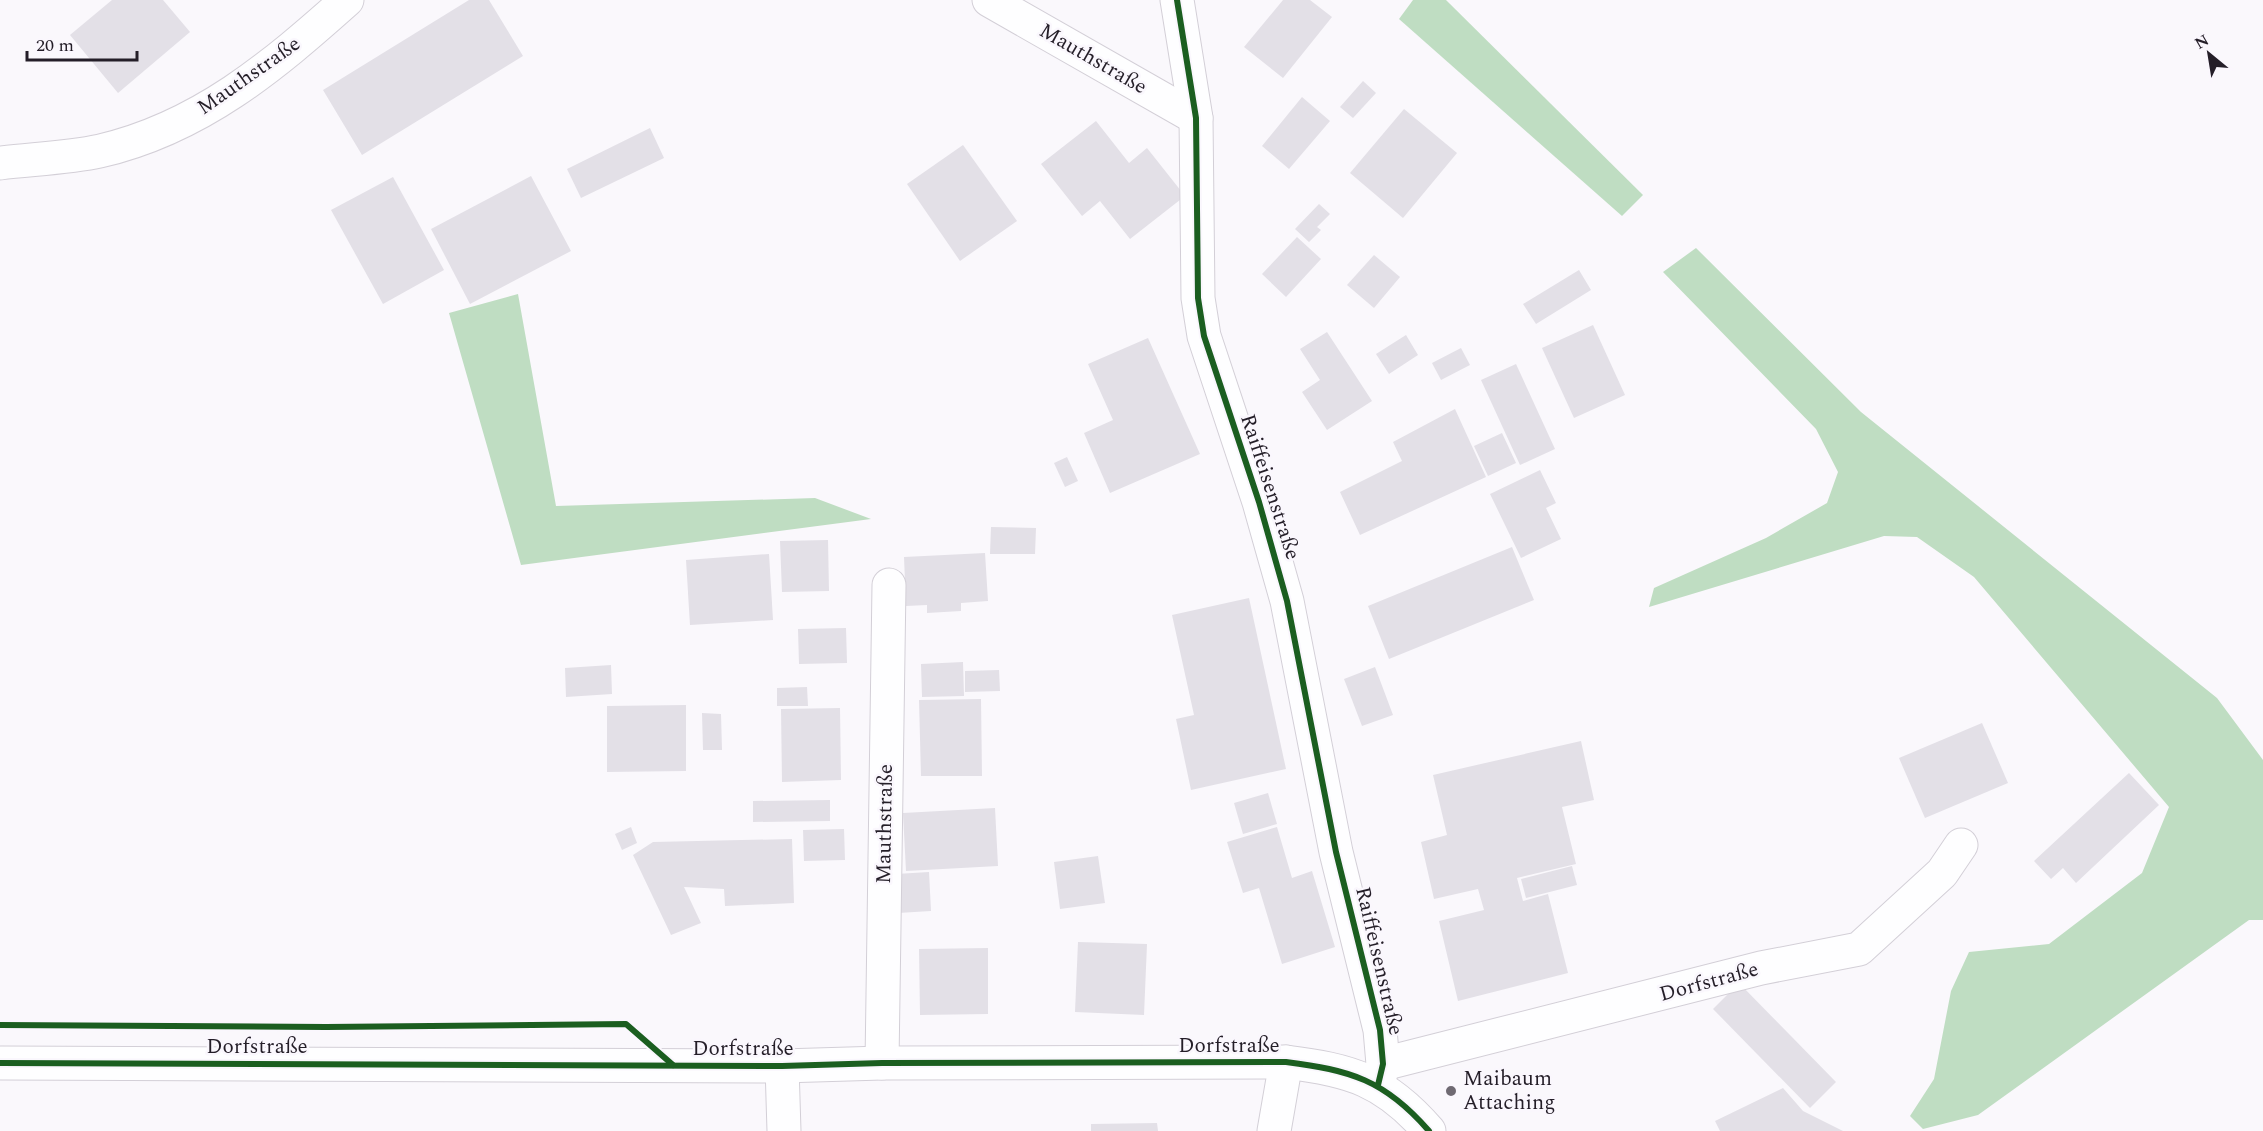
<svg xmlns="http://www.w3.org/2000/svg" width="2263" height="1131" font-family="Spectral,serif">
	<rect width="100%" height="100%" fill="#faf8fc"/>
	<g fill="#bfddc2">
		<path d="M1413 0H1446L1643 195 1622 216 1399 19Z"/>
		<path d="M1696 248 1861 412 2217 698 2263 760V920H2249L1978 1115 1923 1129 1910 1116 1934 1079 1951 991 1969 952 2049 944 2142 873 2169 807 1974 577 1917 537 1884 536 1649 607 1654 588 1766 538 1827 503 1838 472 1816 429 1663 272Z"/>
		<path d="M518 294 556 506 815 498 871 519 521 565 449 313Z"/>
	</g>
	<g fill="#e3e0e7">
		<path d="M112 0H163L190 32 118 93 70 35Z"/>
		<path d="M469 0H489L523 56 362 155 323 90Z"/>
		<path d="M1283 0H1310L1332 17 1283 78 1244 47Z"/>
		<path d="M1363 81 1376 93 1353 118 1340 107Z"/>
		<path d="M1302 97 1330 121 1289 169 1262 146Z"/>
		<path d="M1404 109 1457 153 1403 218 1350 173Z"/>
		<path d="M1096 121 1129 163 1147 148 1185 196 1130 239 1100 201 1082 216 1041 164Z"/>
		<path d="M650 128 664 158 581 198 567 169Z"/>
		<path d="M963 145 1017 221 960 261 907 184Z"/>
		<path d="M531 176 571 251 470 304 431 229Z"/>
		<path d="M393 177 444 270 383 304 331 210Z"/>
		<path d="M1319 204 1330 214 1317 227 1321 230 1309 242 1295 229Z"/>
		<path d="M1297 237 1321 259 1286 297 1262 274Z"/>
		<path d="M1374 255 1400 277 1374 308 1347 285Z"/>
		<path d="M1579 270 1591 290 1536 324 1523 304Z"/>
		<path d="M1593 325 1625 395 1574 418 1542 348Z"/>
		<path d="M1327 332 1372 401 1327 430 1302 392 1320 380 1300 349Z"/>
		<path d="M1406 335 1418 355 1389 374 1376 354Z"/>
		<path d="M1148 338 1200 454 1110 493 1084 433 1113 420 1088 364Z"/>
		<path d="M1461 348 1470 365 1441 380 1432 363Z"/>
		<path d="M1516 364 1555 449 1520 465 1481 380Z"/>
		<path d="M1455 409 1486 477 1360 535 1340 492 1402 461 1393 442Z"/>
		<path d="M1502 433 1516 463 1488 476 1474 446Z"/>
		<path d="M1067 457 1078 481 1065 487 1054 463Z"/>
		<path d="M1540 470 1556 503 1546 508 1561 539 1521 558 1490 494Z"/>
		<path d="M991 527 1036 528 1035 554H990Z"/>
		<path d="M828 540 829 591 782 592 780 541Z"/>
		<path d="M1512 547 1534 600 1389 659 1368 606Z"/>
		<path d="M985 553 988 601 961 603V611L927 613V605L906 606 904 557Z"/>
		<path d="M769 554 773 620 690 625 686 560Z"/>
		<path d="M1249 598 1286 769 1191 790 1176 719 1194 715 1172 615Z"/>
		<path d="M846 628 847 663 799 664 798 629Z"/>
		<path d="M963 662 964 696 922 697 921 664Z"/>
		<path d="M611 665 612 694 566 697 565 668Z"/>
		<path d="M1375 667 1393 715 1362 726 1344 679Z"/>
		<path d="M999 670 1000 691 965 692V671Z"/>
		<path d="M807 687 808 706H777V688Z"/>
		<path d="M981 699 982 776H921L919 700Z"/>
		<path d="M686 705V771L607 772V706Z"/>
		<path d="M840 708 841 780 782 782 781 709Z"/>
		<path d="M702 713 721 714 722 750H703Z"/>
		<path d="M1982 723 2008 783 1925 818 1899 758Z"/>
		<path d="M1581 741 1594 800 1562 807 1576 864 1517 878 1523 901 1548 894 1568 973 1458 1001 1439 921 1484 910 1478 889 1434 899 1421 842 1447 835 1433 775Z"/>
		<path d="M2129 773 2159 805 2076 883 2063 868 2051 879 2034 861Z"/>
		<path d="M1268 793 1277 824 1243 834 1234 803Z"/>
		<path d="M830 800V821L753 822V801Z"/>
		<path d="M995 808 998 866 906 871 903 813Z"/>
		<path d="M631 827 637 843 622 850 615 834Z"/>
		<path d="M1277 827 1292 878 1312 871 1335 947 1282 964 1259 888 1243 893 1227 842Z"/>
		<path d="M844 829 845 860 804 861 803 830Z"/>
		<path d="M792 839 794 903 725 906 724 889 684 887 701 923 671 935 633 855 653 842Z"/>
		<path d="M1098 856 1105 903 1060 909 1054 862Z"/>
		<path d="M1572 866 1577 885 1526 898 1521 879Z"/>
		<path d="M929 872 931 911 898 913 896 874Z"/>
		<path d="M1078 942 1147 944 1144 1015 1075 1012Z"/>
		<path d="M988 948V1014L920 1015 919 949Z"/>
		<path d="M1739 983 1836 1082 1810 1108 1713 1009Z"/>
		<path d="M1783 1088 1803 1111 1843 1131H1720L1715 1121Z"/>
		<path d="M1157 1123 1158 1131H1091V1124Z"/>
	</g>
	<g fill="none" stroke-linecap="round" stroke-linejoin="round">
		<g stroke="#d3cfd7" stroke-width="35">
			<g id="minor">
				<path d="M989 0 1196 118"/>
				<path d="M1177 0 1196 118 1198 298 1204 336 1259 502 1287 601 1336 852 1380 1030 1383 1064 1378 1085"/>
				<path d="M0 163C33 159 68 158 100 151 200 128 273 66 347 0"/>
				<path d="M0 1063 782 1066 882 1063 1286 1062C1350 1070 1385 1080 1429 1131"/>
				<path d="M882 1063 889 585"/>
				<path d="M1383 1064 1761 968 1859 949 1942 873 1961 845"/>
				<path d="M782 1066 784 1131"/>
				<path d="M1274 1131 1286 1062"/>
			</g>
		</g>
		<use href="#minor" stroke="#fefeff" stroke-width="33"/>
		<g stroke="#faf7fd" stroke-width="10">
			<g id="cycleway">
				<path d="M1177 0 1196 118 1198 298 1204 336 1259 502 1287 601 1336 852 1380 1030 1383 1064 1378 1085"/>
				<path d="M0 1025 326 1027 626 1024 673 1065"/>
				<path d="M0 1063 782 1066 882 1063 1286 1062C1350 1070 1385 1080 1429 1131"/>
			</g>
		</g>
		<use href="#cycleway" stroke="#1b5e20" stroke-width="6"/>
	</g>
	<circle fill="#6f6a72" stroke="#faf7fd" stroke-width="2" cx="1451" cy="1091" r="6"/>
	<g text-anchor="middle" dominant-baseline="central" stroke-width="5" stroke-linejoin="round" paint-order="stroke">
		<g font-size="21" fill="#241e28" stroke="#faf7fd">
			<text transform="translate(1093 59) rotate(30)">Mauthstraße</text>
			<text transform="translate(249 76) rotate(-35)">Mauthstraße</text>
			<text transform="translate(1270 487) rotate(72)">Raiffeisenstraße</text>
			<text transform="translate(885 824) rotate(-89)">Mauthstraße</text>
			<text transform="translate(1379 961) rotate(77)">Raiffeisenstraße</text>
			<text transform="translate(1709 982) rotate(-15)">Dorfstraße</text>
			<text x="1229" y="1046">Dorfstraße</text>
			<text x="257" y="1047">Dorfstraße</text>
			<text x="743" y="1049">Dorfstraße</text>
		</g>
		<g font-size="21" fill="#241e28" stroke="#faf7fd" text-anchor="start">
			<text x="1463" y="1079">Maibaum<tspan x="1463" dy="24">Attaching</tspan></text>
		</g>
	</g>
	<g transform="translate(2209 54) rotate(330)" stroke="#faf7fd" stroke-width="4.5" paint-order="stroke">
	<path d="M0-4.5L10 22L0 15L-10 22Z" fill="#241e28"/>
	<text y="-9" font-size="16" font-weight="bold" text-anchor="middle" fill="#241e28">N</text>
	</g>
	<path d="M27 51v9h110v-9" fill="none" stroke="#241e28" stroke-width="3"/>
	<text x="36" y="51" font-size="18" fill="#241e28" stroke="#faf7fd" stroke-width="4.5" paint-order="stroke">20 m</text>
</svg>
